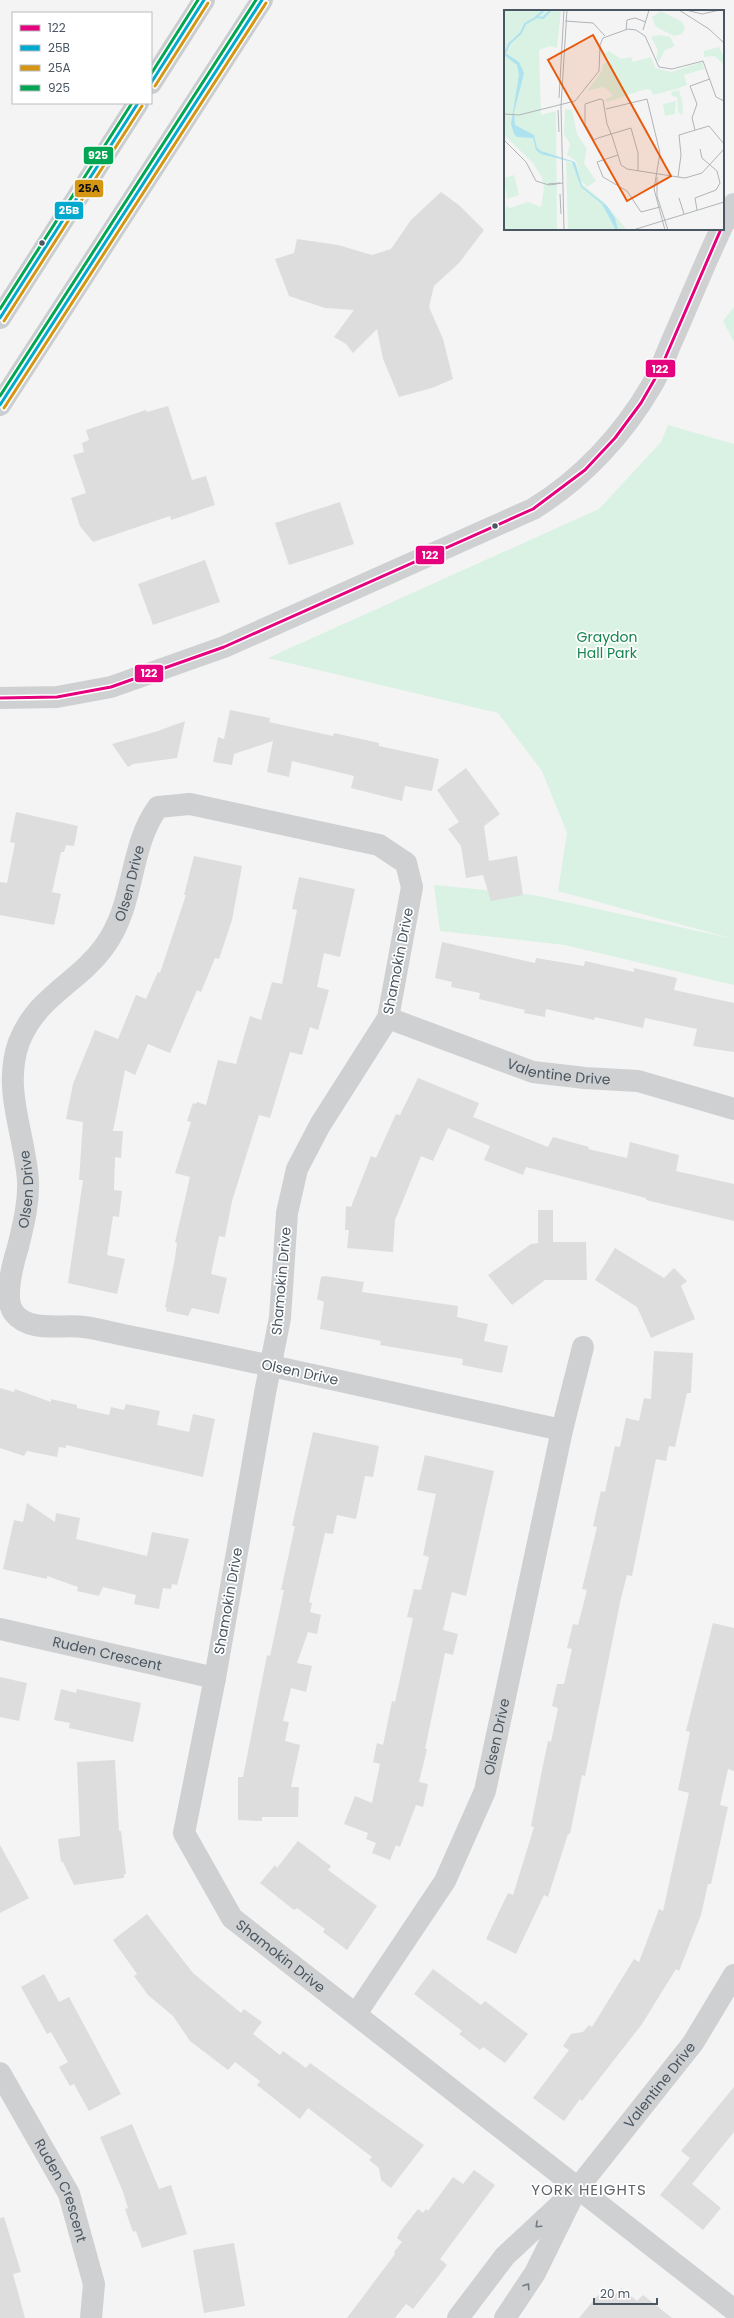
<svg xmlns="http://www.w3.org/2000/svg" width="734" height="2318" font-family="Poppins,sans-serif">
	<rect width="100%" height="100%" fill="#f4f4f4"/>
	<g fill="#d9f2e3">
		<path d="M734 307V342L723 321Z"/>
		<path d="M668 425 734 444V939L558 891 567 833 542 771 498 713 268 658 599 509 661 442Z"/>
		<path d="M434 885 534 895 734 939V985L565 945 440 931Z"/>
	</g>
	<g fill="#ddddde">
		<path d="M441 192 460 206 484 230 459 263 434 286 429 307 443 339 453 379 432 388 399 397 383 359 377 329 353 353 346 344 334 337 354 310 325 308 289 296 275 259 294 253 297 239 338 245 372 255 391 249 411 220Z"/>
		<path d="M168 406 192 480 206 476 215 505 171 520 170 516 93 542 80 526 71 498 86 493 73 455 84 452 82 443 89 440 86 430 146 410 147 412Z"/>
		<path d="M340 502 354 544 289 565 275 523Z"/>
		<path d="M205 560 220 602 153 625 138 584Z"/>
		<path d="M230 710 270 718 269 722 333 736 334 733 379 743V746L439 759 432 791 405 786 402 801 351 788 354 776 292 761 289 777 267 772 273 741 234 754 232 765 213 762 218 737 224 739Z"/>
		<path d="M185 721 177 758 133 764 128 767 112 744 158 731Z"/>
		<path d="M466 768 500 814 484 826 489 861 517 856 523 895 491 901 483 875 466 878 461 846 448 829 459 822 437 790Z"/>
		<path d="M16 812 78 826 74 846 66 845 64 852H61L52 892 61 894 54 925 0 915V882L7 883 15 843 10 842Z"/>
		<path d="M194 856 242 866 232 920 219 959 215 958 201 992 197 990 170 1053 148 1044 135 1075 125 1070 113 1131H123L121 1158 115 1157 114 1190 122 1191 119 1217 113 1216 107 1255 125 1259 117 1294 68 1283 83 1180H79L83 1122 66 1119 73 1084 95 1030 118 1039 136 995 146 999 158 972 160 973 186 895H184Z"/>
		<path d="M299 877 355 889 340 957 324 953 317 987 329 990 318 1030 310 1027 302 1055 290 1052 270 1118 259 1115 232 1201 225 1237 219 1236 211 1274 227 1278 219 1314 192 1308 188 1316 166 1311 167 1308 165 1307 175 1258 177 1243 175 1242 190 1177 175 1173 191 1122 187 1121 193 1103 196 1104 197 1102 206 1105 218 1060 236 1064 250 1016 261 1020 272 982 282 984 297 910 292 909Z"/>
		<path d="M442 942 535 963 536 958 584 966 585 961 634 972V968L677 978 674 990 734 1003V1052L693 1046 697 1029 645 1018 643 1028 595 1017 594 1020 546 1009 545 1017 524 1013 525 1010 479 999 480 993 451 987 452 982 435 978Z"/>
		<path d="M418 1078 479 1103 473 1117 548 1147 553 1137 589 1147 588 1149 627 1158 630 1142 679 1155 676 1171 734 1184V1221L646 1200V1198L526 1167 523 1175 484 1160 490 1146 448 1128 433 1161 421 1156 395 1220 393 1252 347 1248 349 1230H345L346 1206 351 1207 371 1156 376 1158 396 1114 400 1115Z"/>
		<path d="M538 1210H553V1242H586L587 1280H545L512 1305 488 1275 531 1244 538 1243Z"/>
		<path d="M615 1248 664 1278 674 1268 687 1281 681 1286 695 1319 651 1338 637 1307 595 1280Z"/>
		<path d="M325 1276 364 1282 362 1292 458 1306 457 1317 488 1324 484 1341 508 1346 502 1373 462 1365 463 1359 380 1345 381 1341 320 1329 324 1302 317 1299 321 1277Z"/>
		<path d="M654 1351 693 1353 691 1393H687L675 1447 669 1446 666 1461 656 1459 632 1576 627 1575 621 1598 585 1776 582 1775 570 1834H568L548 1897 544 1895 516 1954 486 1939 508 1893 513 1895 534 1827 531 1826 542 1770 548 1741 551 1742 558 1708 552 1706 557 1684H564L572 1649 567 1648 573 1624 578 1625 587 1590 582 1589 597 1527 593 1526 601 1491 605 1492 615 1446 620 1447 626 1418 639 1421 644 1398 651 1399Z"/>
		<path d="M0 1388 14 1392 15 1389 51 1402V1399L77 1405V1408L109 1415 111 1407 124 1410 126 1404 160 1411 157 1425 189 1432 193 1414 215 1419 203 1477 66 1445V1448L59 1447 57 1457 27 1451 24 1456 0 1448Z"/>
		<path d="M313 1432 379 1446 373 1477 365 1476 356 1519 337 1515 333 1534 325 1533 309 1602 312 1603 310 1612 321 1615 317 1634 308 1632 297 1663 312 1666 306 1692 291 1688 283 1721 289 1722 285 1741 300 1745 291 1787H299L298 1817H262V1821L238 1820V1777H243L267 1655 270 1656 284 1590H281L295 1526H292Z"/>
		<path d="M425 1455 494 1471 466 1596 452 1592 443 1630 458 1634 453 1655 445 1653 425 1749H427L419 1782 428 1784 423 1807 416 1805 400 1847 396 1845 390 1860 372 1853 376 1843 366 1839 368 1833 344 1824 355 1796 372 1803 380 1764 373 1762 377 1743 383 1745 392 1701 395 1702 413 1618 407 1617 414 1589 421 1590 429 1557 423 1555 436 1494 417 1490Z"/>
		<path d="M27 1503 55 1522 56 1513 80 1518 76 1539 147 1556 152 1532 189 1539 177 1585 172 1584 171 1589 163 1588 159 1609 134 1604 136 1595 103 1587 99 1596 77 1591 78 1587 47 1576V1579L3 1569 14 1520 23 1522Z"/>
		<path d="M713 1623 734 1628V1771L728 1769 720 1805 728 1807 711 1884H708L701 1915 679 1971 676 1969 642 2024 582 2101 580 2099 564 2121 533 2098 569 2050 563 2046 571 2034 583 2032 589 2025 592 2027 634 1959 639 1962 659 1909 663 1911 689 1793 678 1790 690 1732 686 1731Z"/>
		<path d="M0 1677 27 1683 19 1721 0 1717Z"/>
		<path d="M61 1689 76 1693 77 1689 141 1703 133 1742 69 1728 70 1723 54 1720Z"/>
		<path d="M115 1760 119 1831H121L126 1874H124V1878L74 1885 63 1862H61L58 1839 80 1836 77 1762Z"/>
		<path d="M298 1841 331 1866 328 1870 377 1906 347 1950 323 1932 325 1929 297 1908 294 1910 260 1883 275 1865 277 1868Z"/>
		<path d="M0 1845 29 1898 0 1913Z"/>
		<path d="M147 1914 193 1973 241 2013 244 2009 262 2022 253 2034 280 2055 283 2051 306 2068 310 2063 424 2145 391 2188 381 2180 379 2168 369 2160 372 2157 308 2108 300 2119 257 2085 260 2081 235 2062 228 2070 190 2041 173 2016 148 1995 134 1976 137 1974 113 1940Z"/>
		<path d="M433 1969 481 2005 485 2001 528 2034 505 2063 483 2047 480 2050 459 2034 462 2031 414 1994Z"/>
		<path d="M44 1974 59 2002 69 1997 121 2094 89 2111 74 2084 70 2086 59 2067 68 2062 51 2032 47 2034 21 1987Z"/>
		<path d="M734 2087V2132L692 2184 721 2208 703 2230 660 2195 690 2158 681 2151Z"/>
		<path d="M132 2124 159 2189 171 2185 187 2234 142 2248 136 2231 133 2232 125 2209 128 2208 123 2192 100 2137Z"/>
		<path d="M474 2170 495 2185 440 2259 447 2265 413 2309 406 2304 395 2318H347L395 2254 394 2252 402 2242 397 2238 400 2232 418 2209 423 2213 426 2209 428 2211 453 2177 463 2184Z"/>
		<path d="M4 2217 21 2272 13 2274 25 2318H0V2218Z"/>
		<path d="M234 2243 245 2306 204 2313 193 2250Z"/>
		<path d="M621 2288 637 2301 643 2295 672 2318H579L598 2295 602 2299 606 2294 612 2298Z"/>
	</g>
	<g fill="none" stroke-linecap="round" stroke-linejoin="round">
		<g stroke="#ced0d2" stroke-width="22">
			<path d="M723 225 734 204"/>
			<path d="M0 698 57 697 111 687 224 647 533 509C582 479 623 435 652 385 660 372 665 357 671 343 688 305 703 267 721 229"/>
			<path id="s1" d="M388 1018 533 1072 585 1078 638 1081 734 1109"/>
			<path d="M562 1430 583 1347"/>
			<path id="s2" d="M0 1629 215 1678"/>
			<path id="s3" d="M356 2014 445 1881 485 1791 562 1430C419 1399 277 1366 133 1337 117 1334 100 1329 84 1327 63 1324 29 1333 14 1313 3 1299 13 1263 18 1247 23 1226 29 1204 28 1181 25 1134 2 1089 19 1042 37 996 78 983 104 947 136 904 128 848 158 807L190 804 379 845 406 863 412 887 388 1018 320 1125 297 1169 287 1213 280 1318 265 1393 215 1678 184 1833 232 1918 734 2310"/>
			<path id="s4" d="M0 2073 69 2194 94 2284 91 2318"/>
			<path id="s5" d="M458 2318 505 2256 577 2189 693 2043 734 1975"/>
			<path d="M505 2318 535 2273 571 2200"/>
		</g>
		<g stroke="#caced1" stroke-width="22">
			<path d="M151 83 204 0"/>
			<path d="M0 318 138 103"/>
			<path d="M0 405 262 0"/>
		</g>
		<g stroke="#fff" stroke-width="6">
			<path id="bus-1" d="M0 698 57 697 111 687 224 647 533 509 585 470 615 438 641 403 660 370 721 229"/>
		</g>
		<g stroke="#fff" stroke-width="6">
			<g id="bus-2">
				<path d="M151 83 204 0"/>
				<path d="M0 318 138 103"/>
				<path d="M0 405 262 0"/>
			</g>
		</g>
		<g stroke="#fff" stroke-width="6">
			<g id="bus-3">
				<path d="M155 86 208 3"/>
				<path d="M4 321 142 106"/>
				<path d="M4 408 266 3"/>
			</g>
		</g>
		<g stroke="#fff" stroke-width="6">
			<g id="bus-4">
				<path d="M151 74 198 0"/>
				<path d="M0 309 132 103"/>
				<path d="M0 396 256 0"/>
			</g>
		</g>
		<use href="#bus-1" stroke="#e5007d" stroke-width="3"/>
		<use href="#bus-2" stroke="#00a9ce" stroke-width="3"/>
		<use href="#bus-3" stroke="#d49613" stroke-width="3"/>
		<use href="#bus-4" stroke="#00a651" stroke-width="3"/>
	</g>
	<defs><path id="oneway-chevron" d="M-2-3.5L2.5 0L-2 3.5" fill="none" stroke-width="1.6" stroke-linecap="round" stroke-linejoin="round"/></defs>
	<g stroke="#727b83">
		<use href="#oneway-chevron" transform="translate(538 2225) rotate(137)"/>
		<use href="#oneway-chevron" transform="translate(527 2286) rotate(-56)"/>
	</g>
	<g fill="#4a5661" stroke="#fff" stroke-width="1.5">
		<circle cx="42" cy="243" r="3.5"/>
		<circle cx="495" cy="526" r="3.5"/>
	</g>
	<g text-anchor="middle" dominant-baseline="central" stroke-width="3.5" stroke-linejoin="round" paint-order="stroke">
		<g font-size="14" fill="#17864f" stroke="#fff">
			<text x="607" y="637">Graydon<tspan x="607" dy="16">Hall Park</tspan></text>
		</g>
		<g font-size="14" fill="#4a5661" stroke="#fff">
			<text stroke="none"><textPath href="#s3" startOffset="1664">Olsen Drive</textPath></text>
			<text transform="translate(398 961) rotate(-79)">Shamokin Drive</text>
			<text stroke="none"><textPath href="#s1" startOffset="180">Valentine Drive</textPath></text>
			<text stroke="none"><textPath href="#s3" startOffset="1317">Olsen Drive</textPath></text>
			<text transform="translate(281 1281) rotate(-85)">Shamokin Drive</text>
			<text transform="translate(300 1372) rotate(12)">Olsen Drive</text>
			<text transform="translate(228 1601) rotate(-80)">Shamokin Drive</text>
			<text stroke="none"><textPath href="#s2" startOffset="110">Ruden Crescent</textPath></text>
			<text stroke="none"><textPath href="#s3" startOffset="314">Olsen Drive</textPath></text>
			<text stroke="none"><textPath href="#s3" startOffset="3172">Shamokin Drive</textPath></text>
			<text stroke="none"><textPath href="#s5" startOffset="309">Valentine Drive</textPath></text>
			<text stroke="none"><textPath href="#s4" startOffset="133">Ruden Crescent</textPath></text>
		</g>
		<g font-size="15" letter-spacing="1" fill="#5f6368" stroke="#fff">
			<text x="589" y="2189">YORK HEIGHTS</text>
		</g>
	</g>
	<g transform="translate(504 10)">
		<rect width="220" height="220" fill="#f4f4f4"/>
		<path d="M0 0H57L53 38 46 36 35 40 37 105 52 101 53 220 0 219 2 196 6 198 24 192 37 197 40 179 38 168 29 153 0 125ZM157 1 178 12 181 18 178 24 170 26 152 17 148 7ZM155 25 166 27 171 36 161 40 155 52 152 49 154 40 147 27ZM215 37 220 47V55L211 46 200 47V41ZM105 41 117 49 127 47 129 52 147 47 151 58 167 62 198 52 200 59 180 65 183 75 172 79 149 85 147 80 142 79 103 92 101 89 109 86 103 79 99 77 83 81 98 61 99 54 108 51 99 45ZM175 80 178 91 179 105 174 102 173 87 168 86 167 82ZM172 91 171 104 161 106 159 94ZM61 99 68 100 73 124 83 139 80 153 92 171 83 177 77 170 72 151 63 145 66 134 60 124ZM62 151 72 154 79 175 100 192 123 220H64ZM10 165 15 185 3 189 0 168Z" fill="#d9f2e3"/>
		<path d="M0 42 15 52 20 63 10 102 11 115 30 125 33 138 37 141 71 152 78 176 103 196 111 208 114 220H112L98 194 77 177 68 152 37 144 32 140 29 128 13 127 10 124 7 114 15 65 13 55 0 45Z" fill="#aee2f0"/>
		<path fill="none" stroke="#aee2f0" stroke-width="2" d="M31 8 40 0M1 43 5 34 17 23 21 14 33 7 39 8 47 0"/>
		<path fill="none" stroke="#b0b5b9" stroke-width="1" d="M175 0 205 19 220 33M182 0 198 4 216 0M61 11 89 13 101 26M122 20 123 10 131 8 142 12M139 20 145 0M55 88 60 0M102 99 143 89 156 143 150 179 161 220M54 100 55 122M0 104 15 105 71 91 95 61 96 35 99 28 124 19 132 20 141 26 155 57 168 59 199 51 212 87 220 91M191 120 188 108 193 94 186 76 206 69M0 130 22 152 32 171 45 175 59 173M114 145 93 152 99 167 123 181 137 202 156 197M134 161V143L127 118 107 124 94 128 90 130 81 114V94L96 89 99 90 103 114 106 121 107 124 108 126 114 145 117 155 123 159 174 167 181 168 198 163 220 139M153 167V186L164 220M174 167 177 145 175 125 205 116 220 134M44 174 56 173M56 184 57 204M175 188 180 204M193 200 191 188 212 180 216 173 213 161 198 148 196 139M60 220 57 96 63 0M129 220 220 192"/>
		<path fill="#e8590c" fill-opacity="0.15" stroke="#e8590c" stroke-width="2" d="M89 25 167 166 123 191 44 50Z"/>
		<rect width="220" height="220" fill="none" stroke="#4a5661" stroke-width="2"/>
	</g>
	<g stroke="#fff" stroke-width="1.5">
		<rect x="83" y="146" width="31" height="19" rx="4" fill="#00a651"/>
		<rect x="74" y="179" width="30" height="19" rx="4" fill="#d49613"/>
		<rect x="54" y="201" width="30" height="19" rx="4" fill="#00a9ce"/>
		<rect x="645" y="359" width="31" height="19" rx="4" fill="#e5007d"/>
		<rect x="415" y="545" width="30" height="20" rx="4" fill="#e5007d"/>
		<rect x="134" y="664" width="30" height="19" rx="4" fill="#e5007d"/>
	</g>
	<g font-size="11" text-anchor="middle" font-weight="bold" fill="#fff">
		<text x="98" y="159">925</text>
		<text x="69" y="214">25B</text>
		<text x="660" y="373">122</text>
		<text x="430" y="559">122</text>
		<text x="149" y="677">122</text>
	</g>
	<g font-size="11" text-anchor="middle" font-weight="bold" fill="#111">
		<text x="89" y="192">25A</text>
	</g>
	<rect x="12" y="12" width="140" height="92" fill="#ffffff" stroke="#b7bbc0"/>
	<rect x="20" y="25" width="20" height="6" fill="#e5007d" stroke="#b7bbc0"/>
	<text x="48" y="32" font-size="12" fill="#4a5661">122</text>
	<rect x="20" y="45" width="20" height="6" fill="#00a9ce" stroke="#b7bbc0"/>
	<text x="48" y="52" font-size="12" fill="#4a5661">25B</text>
	<rect x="20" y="65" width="20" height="6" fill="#d49613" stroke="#b7bbc0"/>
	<text x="48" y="72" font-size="12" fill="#4a5661">25A</text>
	<rect x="20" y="85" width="20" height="6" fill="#00a651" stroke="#b7bbc0"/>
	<text x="48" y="92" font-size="12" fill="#4a5661">925</text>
	<path d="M594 2298v6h63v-6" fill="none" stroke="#4a5661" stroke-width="2"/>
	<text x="600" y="2298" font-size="12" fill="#4a5661" stroke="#ffffff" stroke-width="3" paint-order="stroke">20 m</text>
</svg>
